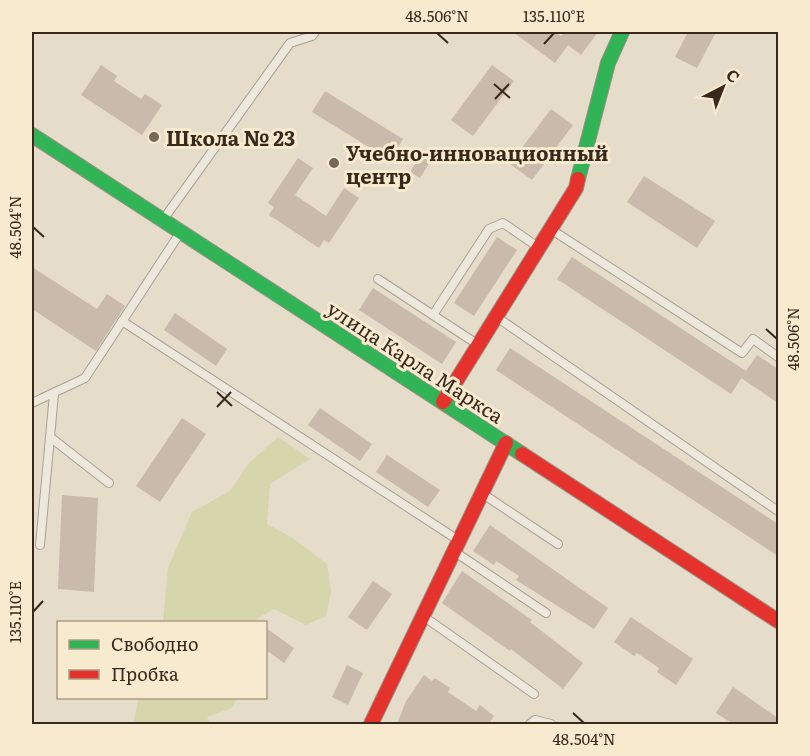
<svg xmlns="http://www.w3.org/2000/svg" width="810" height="756" font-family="Literata,serif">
	<rect width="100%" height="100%" fill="#e5dcca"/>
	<g fill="#d6d5ab">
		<path d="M278 437 310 459 270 484 267 524 291 537 327 564 331 592 326 616 306 625 274 609 251 622H163L168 568 192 512 230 491 249 463Z"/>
		<path d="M139 698H237L232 708 207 717 210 724H133Z"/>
	</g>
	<g fill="#c9baab">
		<path d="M513 32H555L561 36 565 32H598L581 55 568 45 555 63Z"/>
		<path d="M688 32H716L697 68 675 57Z"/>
		<path d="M101 65 117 76 114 81 141 99 145 94 162 105 142 135 81 95Z"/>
		<path d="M492 65 514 81 473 136 451 120Z"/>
		<path d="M325 91 403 139 390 160 312 112Z"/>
		<path d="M551 109 573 125 532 180 510 164Z"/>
		<path d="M423 151 433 157 420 178 410 172Z"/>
		<path d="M298 158 313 168 295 195 326 216 344 188 359 198 329 243 324 240 319 248 269 215 274 207 268 203Z"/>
		<path d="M644 176 715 221 697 248 627 202Z"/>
		<path d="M497 237 517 250 474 316 454 303Z"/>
		<path d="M572 257 746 371 731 394 557 279Z"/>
		<path d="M32 267 97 309 107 294 125 306 96 351 32 309Z"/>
		<path d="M373 288 456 342 442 364 359 310Z"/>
		<path d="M175 313 227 349 216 366 164 330Z"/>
		<path d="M510 348 778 524V556L496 370Z"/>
		<path d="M757 355 778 369V403L741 378Z"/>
		<path d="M320 408 372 444 360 461 308 425Z"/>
		<path d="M182 418 206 434 160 502 136 486Z"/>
		<path d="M387 455 440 490 428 507 376 472Z"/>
		<path d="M62 495 98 498 94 592 58 589Z"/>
		<path d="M490 525 608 608 594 629 516 580 519 576 496 561 494 565 473 551Z"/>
		<path d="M462 571 532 620 530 622 583 663 563 689 511 649 510 651 442 603Z"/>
		<path d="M373 581 392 594 367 630 348 617Z"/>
		<path d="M631 617 693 659 676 685 657 672 659 668 637 653 634 656 614 642Z"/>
		<path d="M266 628 294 648 284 663 266 650Z"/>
		<path d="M347 665 363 673 348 705 332 697Z"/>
		<path d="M424 675 432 681 435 678 450 688 448 692 476 711 480 705 494 716 489 724H397L406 701Z"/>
		<path d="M733 687 778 718V724H733L716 713Z"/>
	</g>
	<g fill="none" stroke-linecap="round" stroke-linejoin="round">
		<g stroke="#aaa194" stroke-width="10">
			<g id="lane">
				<path d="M165 217 290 43 312 36 315 32"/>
				<path d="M552 230 742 353 753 339 778 357"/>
				<path d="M378 279 477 344"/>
				<path d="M433 315 489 229 503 223 538 247"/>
				<path d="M498 318 778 511"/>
				<path d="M122 321 458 540"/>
				<path d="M32 403 85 378 178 236"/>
				<path d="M50 437 109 483"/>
				<path d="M483 494 558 544"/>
				<path d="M40 545 54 394"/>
				<path d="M455 552 546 613"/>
				<path d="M423 616 534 694"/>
				<path d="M530 724 535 720 551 724"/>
			</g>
		</g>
		<g stroke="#999084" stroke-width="16">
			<g id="fast">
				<path d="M32 135 522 454"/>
				<path d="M578 179 608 63 622 32"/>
			</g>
		</g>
		<g stroke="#999084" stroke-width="16">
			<g id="jam">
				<path d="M443 402 576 188 578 179"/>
				<path d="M522 454 778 621"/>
				<path d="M371 724 506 443"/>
			</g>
		</g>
		<use href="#lane" stroke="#ede7dc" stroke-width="8"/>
		<use href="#fast" stroke="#30b455" stroke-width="14"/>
		<use href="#jam" stroke="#e5322d" stroke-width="14"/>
	</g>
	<path fill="none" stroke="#38291c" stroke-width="2" d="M437 33 448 43M544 44 554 33M494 84 510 98M495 99 509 84M33 227 44 237M766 329 777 339M217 392 232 406M217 407 231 392M33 612 43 601M573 713 584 723"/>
	<g fill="#756859" stroke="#f7eacf" stroke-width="2">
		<circle cx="154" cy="137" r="6"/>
		<circle cx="334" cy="163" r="6"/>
	</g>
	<g text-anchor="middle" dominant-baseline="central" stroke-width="6" stroke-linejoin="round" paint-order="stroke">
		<g font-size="20" font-weight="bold" fill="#38291c" stroke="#f7eacf" text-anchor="start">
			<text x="166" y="137">Школа № 23</text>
			<text x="346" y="152">Учебно-инновационный<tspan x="346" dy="23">центр</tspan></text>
		</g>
		<g font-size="20" fill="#38291c" stroke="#f7eacf">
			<text transform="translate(416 361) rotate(33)">улица Карла Маркса</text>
		</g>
	</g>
	<rect width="810" height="756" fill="none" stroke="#f7eacf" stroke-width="66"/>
	<rect x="57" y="621" width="210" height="78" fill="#f7eacf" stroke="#ab9d87" stroke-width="1.5"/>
	<rect x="69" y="640" width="30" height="9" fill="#30b455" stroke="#ab9d87" stroke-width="1.5"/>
	<text x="111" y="651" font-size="18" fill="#38291c">Свободно</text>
	<rect x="69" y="670" width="30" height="9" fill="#e5322d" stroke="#ab9d87" stroke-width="1.5"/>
	<text x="111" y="681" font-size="18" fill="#38291c">Пробка</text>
	<g transform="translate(723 87) rotate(42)" stroke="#f7eacf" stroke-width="4.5" paint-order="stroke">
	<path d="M0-4.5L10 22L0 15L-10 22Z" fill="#38291c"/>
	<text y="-9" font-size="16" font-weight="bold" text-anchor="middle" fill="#38291c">С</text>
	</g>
	<rect x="33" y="33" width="744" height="690" fill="none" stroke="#38291c" stroke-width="2"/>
	<g font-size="15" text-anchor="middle" fill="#38291c">
		<text x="437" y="22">48.506°N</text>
		<text x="554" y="22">135.110°E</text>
		<text transform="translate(16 227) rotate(-90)" y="5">48.504°N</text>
		<text transform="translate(794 339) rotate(-90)" y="5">48.506°N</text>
		<text transform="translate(16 612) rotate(-90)" y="5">135.110°E</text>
		<text x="584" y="745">48.504°N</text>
	</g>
</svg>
